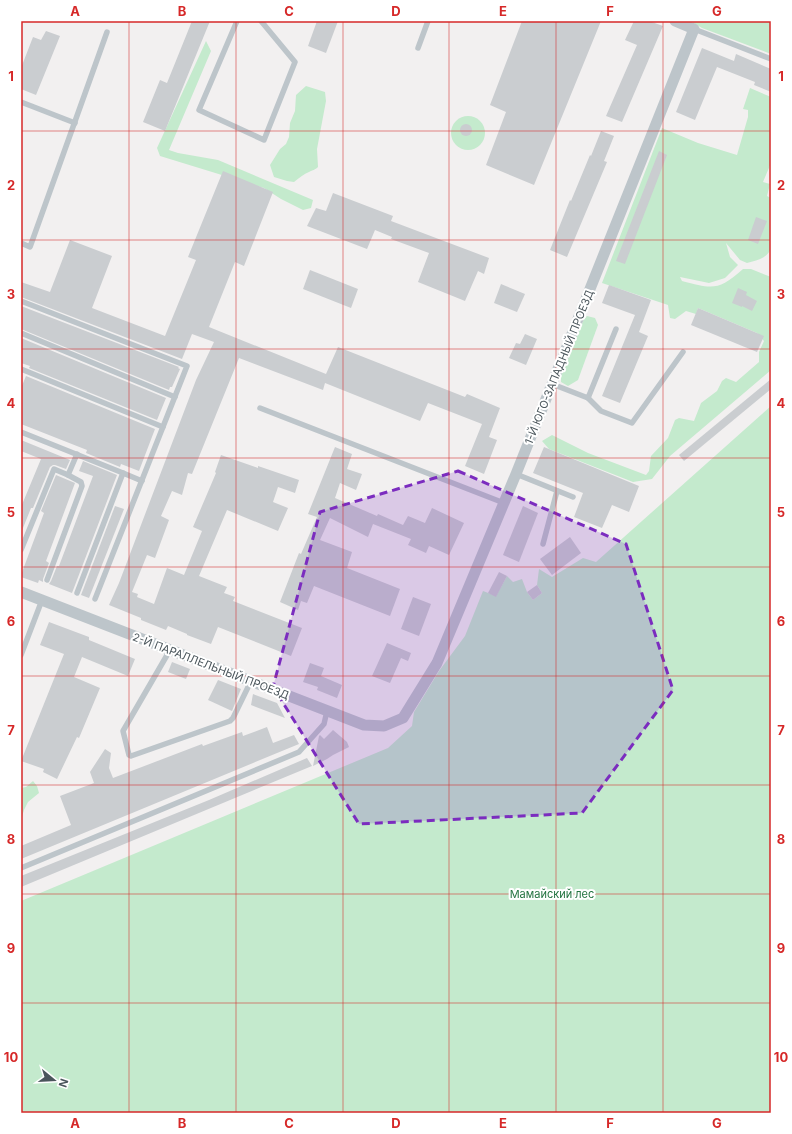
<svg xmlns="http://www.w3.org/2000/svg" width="792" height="1134" font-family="Inter,sans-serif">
	<rect width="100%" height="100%" fill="#f2f0f0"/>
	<g fill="#c4eacd">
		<path d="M690 21H771V54L702 28Z"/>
		<path d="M206 41 211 51 169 150 178 153 218 160 313 200 311 208 303 210 281 199 264 188 160 156 157 148Z"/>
		<path d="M306 86 325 92 326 101 317 149 318 167C315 170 313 170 309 172 304 174 299 178 294 182L287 181 274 177 270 165 280 149 286 144 289 137 290 123 295 111 296 95Z"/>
		<path d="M750 88 771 97V163L763 182 770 184 767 196 771 198V248C767 259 757 260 747 263L740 260 726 243 730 257 738 265 725 278 709 283 680 277 682 281C713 289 718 291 743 269H751L771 277V370L670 456 652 479 633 482 549 449 542 441 552 435 588 453 646 475 649 471 651 456 668 438 675 420 679 418 694 421 701 403 717 391 722 381 726 378 736 382 759 362V352L764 341 757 333 698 308 696 314 686 311 675 319 670 318 668 305 602 283 662 128 698 143 737 155 748 117V110L743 109Z"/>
		<circle cx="468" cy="133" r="17"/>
		<path d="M587 316 595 318 598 325 578 380 568 386 561 382V375L584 319Z"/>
		<path d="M771 406V1113H21V901L388 748 412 726 414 712 439 671 465 636 483 591 496 596 507 576 513 582 522 579 527 592 533 600 542 593 537 585 539 569 552 577 583 558 596 562Z"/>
		<path d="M33 781 37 786 39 793 28 802 24 810 21 820V788L26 787Z"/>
	</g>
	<g fill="#cacdd0">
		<path d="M192 21H210L165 131 143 122 160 80 167 83Z"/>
		<path d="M317 21H338L326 53 308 46Z"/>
		<path d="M522 21H601L534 185 486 165 506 112 490 105Z"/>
		<path d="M634 21H649L663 26 622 122 606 116 637 45 625 40Z"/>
		<path d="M46 31 60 36 36 95 21 89V68L33 37 41 40Z"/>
		<path d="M702 48 734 61 736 54 771 69V92L754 85 755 82 717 67 695 120 676 112Z"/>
		<circle cx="466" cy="130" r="6"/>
		<path d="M601 131 614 136 604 161 607 162 567 257 550 250 570 200 571 201 590 155 591 156Z"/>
		<path d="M659 151 667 155 625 264 616 261Z"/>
		<path d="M223 171 273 192 244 266 235 262 209 327 326 374 338 347 465 397 467 394 500 408 489 437 497 440 484 474 465 466 482 424 428 403 420 421 325 383 323 390 239 358 192 474 188 473 182 495 172 491 161 516 169 520 155 558 147 555 132 592 138 594 137 597 154 604 167 568 184 575 202 531 193 527 216 473 215 472 221 455 258 468V466L299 480 295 493 278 487 273 502 288 508 278 531 227 510 199 576 227 587 224 593 235 597 233 601 302 628 291 656 218 627 211 644 187 635V634L168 626 166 630 141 620V618L109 605 119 583 196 380 214 342 192 334 182 359 21 297V282L50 292 70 240 112 256 92 308 165 336 196 260 188 257Z"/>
		<path d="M333 193 393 216 391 221 489 258 484 274 478 271 465 301 418 282 429 253 391 239 392 237 375 230 367 249 307 226 316 208 326 211Z"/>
		<path d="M756 217 767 221 758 244 748 240Z"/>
		<path d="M310 270 358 289 351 308 303 289Z"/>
		<path d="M501 284 525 294 517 312 494 303Z"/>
		<path d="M609 285 651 300 639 332 648 336 620 403 602 396 635 315 602 303Z"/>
		<path d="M738 288 747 292 746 295 757 301 752 311 742 306V307L732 303Z"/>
		<path d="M21 306 179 367 178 368 180 369 172 387H170L169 390 21 329Z"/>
		<path d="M698 308 764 336 757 352 691 325Z"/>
		<path d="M525 334 537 339 526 365 509 358 516 343 520 344Z"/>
		<path d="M21 338 166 398 157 420 29 368 30 366 21 363Z"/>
		<path d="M26 376 155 429 139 471 121 464 120 467 86 453 87 450 21 424V388Z"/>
		<path d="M771 379V389L684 461 679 455Z"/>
		<path d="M21 440 70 460 66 469 55 465H53L50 467 33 508H31L21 533V507L41 459 21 451Z"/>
		<path d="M335 447 352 454 347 469 362 474 356 490 340 483 335 498 377 516 378 514 403 525 408 516 425 523 432 508 464 523 449 555 429 546 426 553 408 545 411 539 373 524 368 537 330 518 320 540 352 552 347 568 400 589 390 616 314 586 307 603 301 601 298 610 280 602 299 553 301 554 317 517 308 514Z"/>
		<path d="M544 447 639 486 629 512 612 505 602 528 574 517 583 493 533 473Z"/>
		<path d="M83 461 117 475 72 593 49 584 51 581 57 566H59L93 476 79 471Z"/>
		<path d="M56 475 75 483 46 561 49 563 43 579V582L39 580 38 583 21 577V575L44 513 41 511Z"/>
		<path d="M115 506 124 509 89 598 81 595Z"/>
		<path d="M523 506 538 513 519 562 503 555Z"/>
		<path d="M570 537 581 553 552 575 540 559Z"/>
		<path d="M499 572 507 576 496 597 488 593Z"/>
		<path d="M537 585 542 593 533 600 527 592Z"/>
		<path d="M413 597 431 604 419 636 401 629Z"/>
		<path d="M49 622 89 637V640L135 659 128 676 82 657 74 677 100 688 79 738 77 737 57 779 43 772 44 769 21 761 64 654 40 645Z"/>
		<path d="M387 643 411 653 408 661 401 658 390 683 372 676Z"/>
		<path d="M172 662 190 669 186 679 168 672Z"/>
		<path d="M310 663 324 668 321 676 342 685 337 698 317 690 318 687 303 682Z"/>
		<path d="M218 680 241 689 232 711 208 700Z"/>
		<path d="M253 694 277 703 285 718 251 705Z"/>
		<path d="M267 727 273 743 294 735 299 744 21 859V846L71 825 60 796 94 783 90 772 105 749 111 753 109 768 113 778 202 744 203 746 242 732 243 736Z"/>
		<path d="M333 730 347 742 349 747 333 755 327 759 313 766 319 736 320 735 324 739Z"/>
		<path d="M307 758 312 766 21 887V876L209 800Z"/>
	</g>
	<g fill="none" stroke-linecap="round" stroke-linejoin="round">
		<g stroke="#bdc5ca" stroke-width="5.5">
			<path d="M237 21 199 110 264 140 295 62 261 21"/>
			<path d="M694 29 771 59"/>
			<path d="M418 48 428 21"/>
			<path d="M21 102 75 123"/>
			<path d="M21 243 30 247 107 32"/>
			<path d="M21 301 187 366 95 599"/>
			<path d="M21 333 175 397"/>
			<path d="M21 369 163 427"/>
			<path d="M552 384 588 398 616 329"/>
			<path d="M588 398 601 411 632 423 683 352"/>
			<path d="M260 408 504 503"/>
			<path d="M21 432 123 473"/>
			<path d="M516 474 573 497"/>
			<path d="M543 544 557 491"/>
			<path d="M21 550 54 469 68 475 77 454"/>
			<path d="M47 580 82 486 81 482 68 475"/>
			<path d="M77 593 123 473 142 481"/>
			<path d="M170 650 123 731 129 755 131 756 230 721 233 718 251 681"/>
			<path d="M21 655 42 600"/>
			<path d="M21 868 299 752 324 724 327 711"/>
		</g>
		<path stroke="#bdc5ca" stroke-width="11" d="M21 592 364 725 384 726 403 718 437 663 516 474 694 29 675 21"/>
	</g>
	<path fill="#7b2cbf" fill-opacity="0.2" stroke="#7b2cbf" stroke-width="3" stroke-dasharray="8 5" stroke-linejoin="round" d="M458 471 626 544 673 690 582 813 359 824 273 687 320 512Z"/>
	<path fill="none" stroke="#d62828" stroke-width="1" stroke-opacity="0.55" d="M129 21V1113M236 21V1113M343 21V1113M449 21V1113M556 21V1113M663 21V1113M21 131H771M21 240H771M21 349H771M21 458H771M21 567H771M21 676H771M21 785H771M21 894H771M21 1003H771"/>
	<g text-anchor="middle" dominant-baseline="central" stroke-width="4" stroke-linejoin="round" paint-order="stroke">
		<g font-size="11" fill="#4a555b" stroke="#fff">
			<text transform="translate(559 367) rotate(-68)">1-Й ЮГО-ЗАПАДНЫЙ ПРОЕЗД</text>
			<text transform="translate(211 666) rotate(21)">2-Й ПАРАЛЛЕЛЬНЫЙ ПРОЕЗД</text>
		</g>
		<g font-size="11" fill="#237340" stroke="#fff">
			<text x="552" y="894">Мамайский лес</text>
		</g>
	</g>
	<rect width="792" height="1134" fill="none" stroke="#ffffff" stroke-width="44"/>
	<g transform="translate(54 1080) rotate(108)" stroke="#ffffff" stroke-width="3" paint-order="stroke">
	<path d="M0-3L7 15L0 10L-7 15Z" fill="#4a555b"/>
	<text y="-6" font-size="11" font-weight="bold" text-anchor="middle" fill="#4a555b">N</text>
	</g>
	<rect x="22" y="22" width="748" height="1090" fill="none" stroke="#d62828" stroke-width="1.5"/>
	<g font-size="13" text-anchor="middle" font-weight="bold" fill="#d62828">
		<text x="75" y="16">A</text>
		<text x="182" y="16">B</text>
		<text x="289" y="16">C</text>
		<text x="396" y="16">D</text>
		<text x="503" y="16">E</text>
		<text x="610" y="16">F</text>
		<text x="717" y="16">G</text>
		<text x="11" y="81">1</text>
		<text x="781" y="81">1</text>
		<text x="11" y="190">2</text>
		<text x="781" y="190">2</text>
		<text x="11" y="299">3</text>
		<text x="781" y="299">3</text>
		<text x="11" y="408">4</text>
		<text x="781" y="408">4</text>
		<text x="11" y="517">5</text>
		<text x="781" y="517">5</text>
		<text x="11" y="626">6</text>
		<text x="781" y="626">6</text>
		<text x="11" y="735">7</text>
		<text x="781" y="735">7</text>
		<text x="11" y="844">8</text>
		<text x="781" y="844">8</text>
		<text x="11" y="953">9</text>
		<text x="781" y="953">9</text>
		<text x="11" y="1062">10</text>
		<text x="781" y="1062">10</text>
		<text x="75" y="1128">A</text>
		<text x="182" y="1128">B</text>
		<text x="289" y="1128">C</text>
		<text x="396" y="1128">D</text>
		<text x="503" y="1128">E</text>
		<text x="610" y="1128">F</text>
		<text x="717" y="1128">G</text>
	</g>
</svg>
